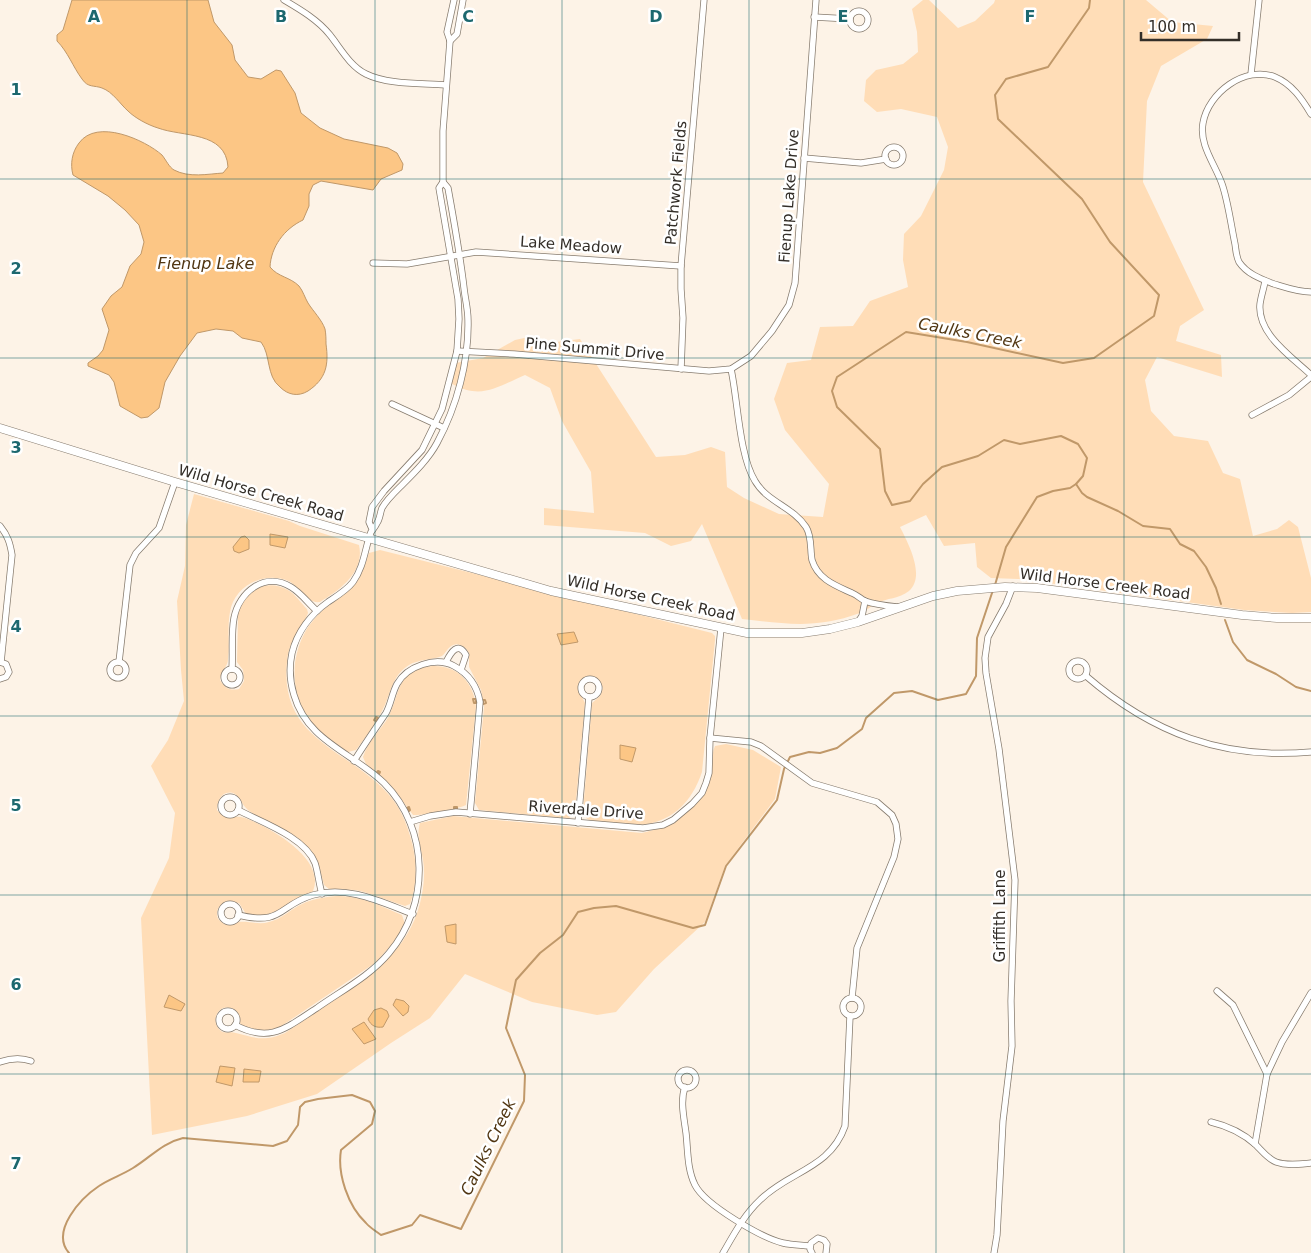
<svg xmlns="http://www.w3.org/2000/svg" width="1311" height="1253" font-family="'DejaVu Sans',sans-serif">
	<rect width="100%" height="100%" fill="#fdf3e7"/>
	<g fill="#ffddb7">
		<path d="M923 0H929L958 28 975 21 994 3 995 0H1146L1172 22 1213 26 1207 39 1161 66 1147 101 1143 182 1204 310 1180 326 1176 341 1221 355 1222 377 1157 357 1145 380 1151 411 1174 436 1208 441 1223 473 1240 479 1253 536 1277 529 1289 520 1298 527 1311 578V612L1292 613 1244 610 1019 579 991 578 977 567 975 543 944 546 926 515 900 527C908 543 926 576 909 591 899 599 887 598 877 603 871 606 866 611 860 613 816 629 787 624 742 619L702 524 691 541 671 546 645 533 544 525V508L594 513 591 472 562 421 550 388 525 375C497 387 482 400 452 384L450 364 483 358 515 340 529 337 548 343 580 339 656 457 685 455 711 447 725 452 727 487 744 498 779 514 823 517 829 484 785 430 774 399 787 363 811 360 820 327 853 326 870 301 908 287 903 260 904 234 921 216 944 170 948 147 937 117 901 109 877 112 864 101 866 80 876 70 903 64 918 52 917 32 912 9Z"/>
		<path d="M194 494 289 521 300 526 359 545C365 572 340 590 320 602 305 604 299 584 286 580 261 572 234 587 230 612 227 628 230 644 228 659 228 667 221 670 220 680 225 688 229 691 239 689L244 681 243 670 237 662 238 615C241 592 266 577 288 590 295 594 301 603 307 609L308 613C301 631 289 639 287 662 279 741 350 749 390 796 402 810 409 829 413 847 417 866 417 886 410 904L405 906 364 892 355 890 329 889 324 885C320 867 312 850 298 838 286 831 253 816 246 808 241 803 240 796 233 793 222 790 217 801 217 810 227 822 234 814 245 818 270 827 329 860 312 893 290 900 271 922 246 914L239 903 227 901C219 905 215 910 218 919 228 928 228 924 239 922 249 921 259 925 269 922 282 919 291 909 302 904 312 899 325 897 336 896 359 895 381 906 402 915L405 924 395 941 375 963 280 1027C271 1031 246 1034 240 1023 240 1022 239 1015 239 1015 237 1009 229 1006 223 1008 214 1012 213 1025 221 1031 225 1034 231 1031 236 1033 257 1038 263 1042 285 1033 303 1021 321 1009 339 997 378 970 413 945 422 894 424 883 425 871 423 860 421 846 416 837 420 823L453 816 642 833C675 826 703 807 711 773 713 764 711 754 715 746L726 744 753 750 781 767 775 799 725 866 705 922 654 969 616 1012 597 1015 532 1002 465 974 430 1018 391 1043 317 1094 247 1116 152 1135 141 918 169 858 175 813 151 766 168 740 184 701 181 670 177 601 185 566 186 525Z"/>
		<path d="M380 550 712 633 715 636V640L702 772C692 802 671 824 637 825 621 826 605 822 589 820L586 818 583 811 592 703 600 696 603 688 598 679 587 676 579 682 578 689 585 703 575 812 569 818H565L479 810 475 803 484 707 481 690 469 667V653C465 646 457 641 450 647 447 649 445 654 442 656 433 660 419 659 409 665 391 676 391 695 382 711 375 725 365 738 356 750L348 752C313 732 291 705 295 663 297 650 301 638 308 627 312 622 317 615 323 610 334 601 346 595 355 584 362 575 365 564 369 553Z"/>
		<path d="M432 666C457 665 474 682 476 707L466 805C462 808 420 816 413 815L392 787 366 764 363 757C368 741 381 730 389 716 401 691 396 671 432 666Z"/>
	</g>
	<g fill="#fcc685" stroke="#c09869">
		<path d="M72 0H208L214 22 232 45 235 60 248 77 261 79 276 70 281 71 295 93 301 113 320 128 344 139 388 148 397 153 403 164 402 170 381 179 373 190 321 181 313 185 309 194V206L303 220C284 229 271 247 270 267 278 277 290 277 299 286 303 291 305 298 308 303 313 311 322 320 325 329 326 334 326 340 326 344 329 365 326 379 308 391 298 397 288 395 280 387 266 376 271 355 261 342L242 338 233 331 216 329 197 333 180 356 165 382 159 408 148 417 141 418 120 406 114 382 109 375 88 366V363L98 356 103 350 109 330 102 309 111 296 122 287 130 266 141 254 144 242 139 225 125 210 108 196 73 175C70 164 72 152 79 143 97 118 145 140 162 155 166 160 169 167 174 170 189 178 208 174 223 173L228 167C226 131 182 137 158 128 148 125 135 118 128 111 120 104 113 92 102 88 94 85 88 88 82 79 73 67 68 52 57 41V35L63 30Z"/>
		<path d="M270 534 288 537 285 548 270 545Z"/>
		<path d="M245 536 249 540V549L239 553 234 551 233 547 241 537Z"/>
		<path d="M574 632 578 642 561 645 557 634Z"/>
		<path d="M620 745 636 748 632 762 620 759Z"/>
		<path d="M456 924V944L447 942 445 926Z"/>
		<path d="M169 995 185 1004 181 1011 164 1007Z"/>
		<path d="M396 999 404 1001 409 1006 408 1012 403 1016 393 1005Z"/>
		<path d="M381 1008 387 1011 389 1016 383 1027C376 1028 371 1026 368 1019L374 1010Z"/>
		<path d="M364 1022 376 1039 364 1044 352 1029Z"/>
		<path d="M220 1066 235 1068 232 1086 216 1082Z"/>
		<path d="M244 1069 261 1071 259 1082H243Z"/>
	</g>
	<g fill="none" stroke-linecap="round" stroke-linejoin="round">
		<g stroke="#c09869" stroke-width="2">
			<path d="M1076 484 1082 493 1087 497 1118 511 1143 526 1170 529 1180 544 1194 551 1206 567 1216 588 1221 604"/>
			<path d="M995 585 1006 547 1037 497 1053 491 1070 488 1076 484 1083 476 1087 458 1078 444 1061 436 1020 444 1004 440 978 456 942 467 923 484 910 501 892 505 885 491 880 449 837 407 832 391 837 377 906 332 967 342 1063 363 1094 358 1154 316 1159 295 1110 242 1082 199 998 119 995 95 1006 79 1048 67 1089 8 1090 0"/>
			<path d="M1225 620 1233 642 1247 660 1276 674 1296 687 1311 691"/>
			<path d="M473 699H476V703H474Z"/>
			<path d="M483 700H485L486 703 483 704Z"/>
			<path d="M376 717 378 718 376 721 374 720Z"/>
			<path d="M378 771 380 772 379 774 377 772Z"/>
			<path d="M409 807 410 810 409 811 407 808Z"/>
			<rect x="454" y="807" width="3" height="2"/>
			<path d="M69 1253C50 1231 81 1198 99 1186 109 1179 122 1175 133 1168 151 1157 162 1143 183 1138L273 1146 287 1141 298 1125 300 1107 305 1102 318 1099 352 1095 370 1102 375 1111 372 1124 341 1150C337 1174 348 1206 366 1223 370 1228 376 1231 381 1235L412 1225 420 1215 461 1229 524 1101 525 1075 506 1028 516 980 540 953 563 935 578 912 594 908 616 906 693 928 705 925 726 866 777 800 784 769 790 757 809 752 820 753 837 748 862 729 866 718 894 693 912 691 938 700 966 694 976 676 977 638 993 590"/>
		</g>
		<g stroke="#877c6f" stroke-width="7">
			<g id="street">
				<path d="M284 0C301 10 318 20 330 35 341 49 350 66 366 74 388 85 423 83 446 85"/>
				<circle cx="859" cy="20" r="9"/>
				<path d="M814 17 850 19"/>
				<path d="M450 41 457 34 463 0"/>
				<path d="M1251 74 1259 0"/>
				<path d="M1311 114C1302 99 1292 84 1275 77 1245 65 1208 93 1203 123 1199 145 1215 164 1222 184 1228 201 1231 225 1235 244 1236 250 1236 256 1239 262 1247 274 1261 279 1274 284 1287 288 1298 292 1311 292"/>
				<circle cx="894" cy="156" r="9"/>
				<path d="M804 158 861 163 886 159"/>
				<path d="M443 182V131L450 41 447 32 454 0"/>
				<path d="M373 263 407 264 476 252 681 266"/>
				<path d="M1265 281C1264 288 1261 296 1260 304 1257 334 1292 357 1311 375"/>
				<path d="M457 351 514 354 709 371 731 369 751 356 772 331 789 305 795 283 816 0"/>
				<path d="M681 369 683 318 681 289V266L704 0"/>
				<path d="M731 369C738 401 739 455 755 481 767 502 793 507 806 527 812 536 810 550 812 560 818 580 837 586 852 593 857 595 861 599 865 601 876 605 888 606 899 607"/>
				<path d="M392 404 444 428"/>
				<path d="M1252 415 1289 395 1311 377"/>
				<path d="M0 526C8 536 10 543 12 555L1 662"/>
				<path d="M858 622 862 616 865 601"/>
				<circle cx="1078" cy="670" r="9"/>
				<circle cx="118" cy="670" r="8"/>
				<path d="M0 662 6 664 9 672 6 677 0 679"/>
				<path d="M119 662 130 565 136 553 159 528 175 482"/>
				<path d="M446 662C451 652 458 641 466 655L461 670"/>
				<circle cx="232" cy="677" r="8"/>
				<path d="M232 669C233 652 231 634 234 618 239 592 265 571 291 587 301 593 308 603 317 611"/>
				<path d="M1086 676C1152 733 1223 760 1311 752"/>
				<circle cx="590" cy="688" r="9"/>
				<path d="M710 738 751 742 761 746 812 783 877 802 892 815 896 824 898 839 894 857 857 948 852 998"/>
				<path d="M354 761C364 745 375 729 386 713 391 704 392 693 397 684 407 666 436 656 454 666 469 674 477 685 480 702L470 814"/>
				<circle cx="230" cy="806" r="9"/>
				<path d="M238 810C261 822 305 837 315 863 318 872 319 884 322 894"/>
				<path d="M410 822 430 816 456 812 643 828 663 825 673 820 692 804 702 793 706 783 709 773 710 738 721 628"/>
				<path d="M578 823 589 697"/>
				<circle cx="230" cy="913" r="9"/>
				<path d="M238 915C284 926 278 905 313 895 348 885 381 902 413 914"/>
				<path d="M1217 991 1233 1005 1267 1074"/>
				<circle cx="852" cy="1007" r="9"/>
				<circle cx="228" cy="1020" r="9"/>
				<path d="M235 1025C271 1044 287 1027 317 1008 341 991 370 976 389 953 430 905 430 829 384 783 353 753 307 741 294 695 290 682 289 667 292 653 297 632 311 614 328 602 337 596 347 590 353 582 364 567 365 548 371 532 373 529 376 526 377 523 380 519 380 513 382 508 387 499 396 491 403 484 415 472 429 458 437 443 457 406 469 361 468 320 468 309 465 298 464 288 460 254 454 221 448 188L443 182 439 188 458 299 459 319 457 351 442 409 422 450 384 491 372 507 369 522 372 529"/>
				<path d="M0 1062C11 1058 20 1057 31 1061"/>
				<circle cx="687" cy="1079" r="9"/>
				<path d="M685 1087C680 1101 684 1118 686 1133 688 1150 687 1169 695 1185 705 1205 762 1238 783 1243 792 1245 801 1245 810 1246"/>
				<path d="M1211 1122C1228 1126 1243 1133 1256 1145 1262 1151 1268 1159 1276 1162 1287 1166 1300 1164 1311 1163"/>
				<path d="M1255 1144 1267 1074 1282 1042 1311 993"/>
				<path d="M723 1253C734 1234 744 1215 760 1200 789 1171 830 1169 845 1126L850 1016"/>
				<path d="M812 1253 810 1249 811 1243 818 1238 824 1240 827 1244 826 1253"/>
				<path d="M994 1253 997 1235 1003 1121 1012 1046 1011 1001 1015 880 999 749 986 673 985 658 988 637 1006 604 1013 586"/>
			</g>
		</g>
		<g stroke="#877c6f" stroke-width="9">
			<path id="secondary" d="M0 428 175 482 551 591 747 633H802L830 629 858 622 933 596 957 591 1005 587 1037 588 1242 615 1277 618H1311"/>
		</g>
		<use href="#street" stroke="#fff" stroke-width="5.5"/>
		<use href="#secondary" stroke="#fff" stroke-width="8"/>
	</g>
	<path fill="none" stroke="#1c686f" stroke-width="1" stroke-opacity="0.55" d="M187 0V1253M375 0V1253M562 0V1253M749 0V1253M936 0V1253M1124 0V1253M0 179H1311M0 358H1311M0 537H1311M0 716H1311M0 895H1311M0 1074H1311"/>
	<g text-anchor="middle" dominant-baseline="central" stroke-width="5" stroke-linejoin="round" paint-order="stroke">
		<g font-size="15" fill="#332e28" stroke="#fff">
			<text transform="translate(676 183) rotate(-85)">Patchwork Fields</text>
			<text transform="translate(789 196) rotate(-86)">Fienup Lake Drive</text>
			<text transform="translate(571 245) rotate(4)">Lake Meadow</text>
			<text transform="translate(595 349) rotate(5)">Pine Summit Drive</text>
			<text transform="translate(261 493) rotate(16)">Wild Horse Creek Road</text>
			<text transform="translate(1105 584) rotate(7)">Wild Horse Creek Road</text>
			<text transform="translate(651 598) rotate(12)">Wild Horse Creek Road</text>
			<text transform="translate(586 810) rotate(4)">Riverdale Drive</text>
			<text transform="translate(1000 916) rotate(-90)">Griffith Lane</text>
		</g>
		<g font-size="16" font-style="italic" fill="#513612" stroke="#fff">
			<text x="206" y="263">Fienup Lake</text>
			<text transform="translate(970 333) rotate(11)">Caulks Creek</text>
			<text transform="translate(488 1147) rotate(-64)">Caulks Creek</text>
		</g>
	</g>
	<g font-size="16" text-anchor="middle" font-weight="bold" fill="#1c686f" stroke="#fff" stroke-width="5" stroke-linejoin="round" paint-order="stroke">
		<text x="94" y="22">A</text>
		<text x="281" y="22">B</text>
		<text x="468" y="22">C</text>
		<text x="656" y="22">D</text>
		<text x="843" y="22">E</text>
		<text x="1030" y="22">F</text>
		<text x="16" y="95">1</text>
		<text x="16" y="274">2</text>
		<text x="16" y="453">3</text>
		<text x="16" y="632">4</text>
		<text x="16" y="811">5</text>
		<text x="16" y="990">6</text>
		<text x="16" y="1169">7</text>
	</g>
	<path d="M1141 32v8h98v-8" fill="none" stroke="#332e28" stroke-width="2.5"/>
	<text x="1148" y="32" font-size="15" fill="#332e28" stroke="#ffffff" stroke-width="4" paint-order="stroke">100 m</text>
</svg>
